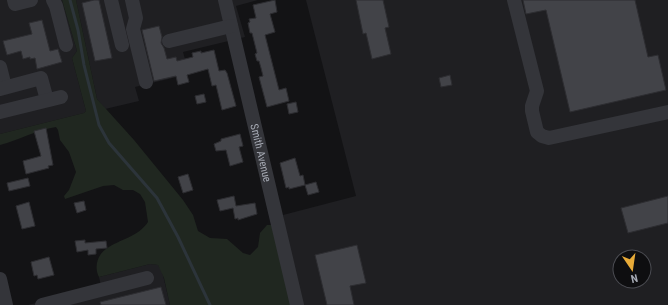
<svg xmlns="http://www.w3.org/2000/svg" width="668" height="305" font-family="'Roboto Condensed',sans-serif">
	<rect width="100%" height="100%" fill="#131315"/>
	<g fill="#1f1f22" fill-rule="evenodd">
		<path d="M0 0H62L77 51 72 58 86 111 84 113 0 134Z"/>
		<path d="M76 0H258L236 6 245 37 183 52 189 74 135 87 139 101 105 109 97 99Z"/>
		<path d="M306 0H668V305H291L283 215 356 196ZM620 257H644V281H620Z"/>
		<path d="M150 264 158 265 162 271 170 305H28L101 286 99 277Z"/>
	</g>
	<path fill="#202720" d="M62 0H76L97 99 134 140 183 200 193 215 198 231 210 238 227 239 243 253 250 255 258 247 260 233 267 225H272L291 305H170L164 278 158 265 150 264 99 277C94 268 97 255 106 249 120 239 138 237 148 222L145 202 140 194 133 190H123L114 185 103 186 65 199 64 196 69 190 76 172 69 152 60 140 58 130 56 127C36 130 19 140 0 145V134L84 113 86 111 72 58 77 51Z"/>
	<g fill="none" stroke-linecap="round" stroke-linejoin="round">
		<path stroke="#2c343a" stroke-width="3" d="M70 0 78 30 84 65 99 125 109 143 157 198 178 237 210 305"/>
	</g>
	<g fill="#424348" stroke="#2d2d31">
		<path d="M94 0H99L112 58 95 61 82 3Z"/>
		<path d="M275 0 277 12 270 14 275 32 265 35 279 90 286 88 289 101 267 107 259 77 263 76 261 68 259 61H257L255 54 257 53 252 33H250L248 23 250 22 249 19 256 18 253 5Z"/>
		<path d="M356 0H383L389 27 385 28 391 54 372 59 366 33 363 34Z"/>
		<path d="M523 0H635L648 57 658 55 666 90 570 112 546 10 526 14Z"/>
		<path d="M42 20 50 51 58 49 62 62 37 69 35 58 30 59V57L23 59 21 51 7 55 3 41 32 34 29 23Z"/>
		<path d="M159 26 162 37 161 43 164 48 167 59 176 57 177 61 193 57 192 53 201 51V53L214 50 219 71 225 70 227 73 236 106 222 110 216 85 212 86 208 69 187 75 189 82 178 85 176 76 154 81 142 30Z"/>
		<path d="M450 75 452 85 441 87 439 78Z"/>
		<path d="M204 94 206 102 197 104 195 96Z"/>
		<path d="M296 102 298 112 289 114 287 104Z"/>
		<path d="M46 128 53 165 48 166 49 168 26 174 23 161 41 156 34 131Z"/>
		<path d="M240 134 243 146 239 147 243 162 230 166 226 150 216 151 214 144 221 141V139Z"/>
		<path d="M295 158 300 176 303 175 305 185 289 189V187L286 188 280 163Z"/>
		<path d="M188 174 193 190 183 193 178 177Z"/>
		<path d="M28 178 30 186 9 191 7 183Z"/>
		<path d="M316 182 319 192 308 195 305 185Z"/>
		<path d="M234 196 236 206 255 203 257 214 238 220V218L235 219 233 208 220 211 217 200Z"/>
		<path d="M668 196V223L628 233 621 208Z"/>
		<path d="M84 201 86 210 77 213 74 203Z"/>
		<path d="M29 202 35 226 22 229 16 206Z"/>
		<path d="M85 240V243L106 241 107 248 96 249V254L88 255V250L77 252 75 241Z"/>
		<path d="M357 245 366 283 350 286 354 305H327L315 255Z"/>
		<path d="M49 257 54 275 38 279 37 275 34 276 31 262Z"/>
		<path d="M161 287 166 305H101L100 302Z"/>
	</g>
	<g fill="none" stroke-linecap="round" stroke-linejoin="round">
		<g stroke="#34353a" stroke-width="14">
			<path d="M14 0 15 4 31 0"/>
			<path d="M53 0 56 6 66 45"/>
			<path d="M111 0 122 45"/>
			<path d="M132 0 136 18 133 29 146 82"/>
			<path id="s1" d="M225 0 297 305"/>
			<path d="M514 0 537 91 532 106V111L537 132 542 136 549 138 668 112"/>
			<path d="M169 41 231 26"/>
			<path d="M0 67 5 87"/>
			<path d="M0 89 41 78 47 100"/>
			<path d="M0 112 61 97"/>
			<path d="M0 279 6 305"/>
			<path d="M42 305 147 278"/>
		</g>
	</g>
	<g text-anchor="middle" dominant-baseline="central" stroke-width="3" stroke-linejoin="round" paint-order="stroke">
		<g font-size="11" fill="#a6aab4" stroke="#0e0e10">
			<text stroke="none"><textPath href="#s1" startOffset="157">Smith Avenue</textPath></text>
		</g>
	</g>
	<g transform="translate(632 269) rotate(167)"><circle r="19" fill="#0e0e10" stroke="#4b4c52"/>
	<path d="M0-3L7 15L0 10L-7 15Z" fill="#e8ab38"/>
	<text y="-6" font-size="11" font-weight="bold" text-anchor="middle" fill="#a6aab4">N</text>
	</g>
</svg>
